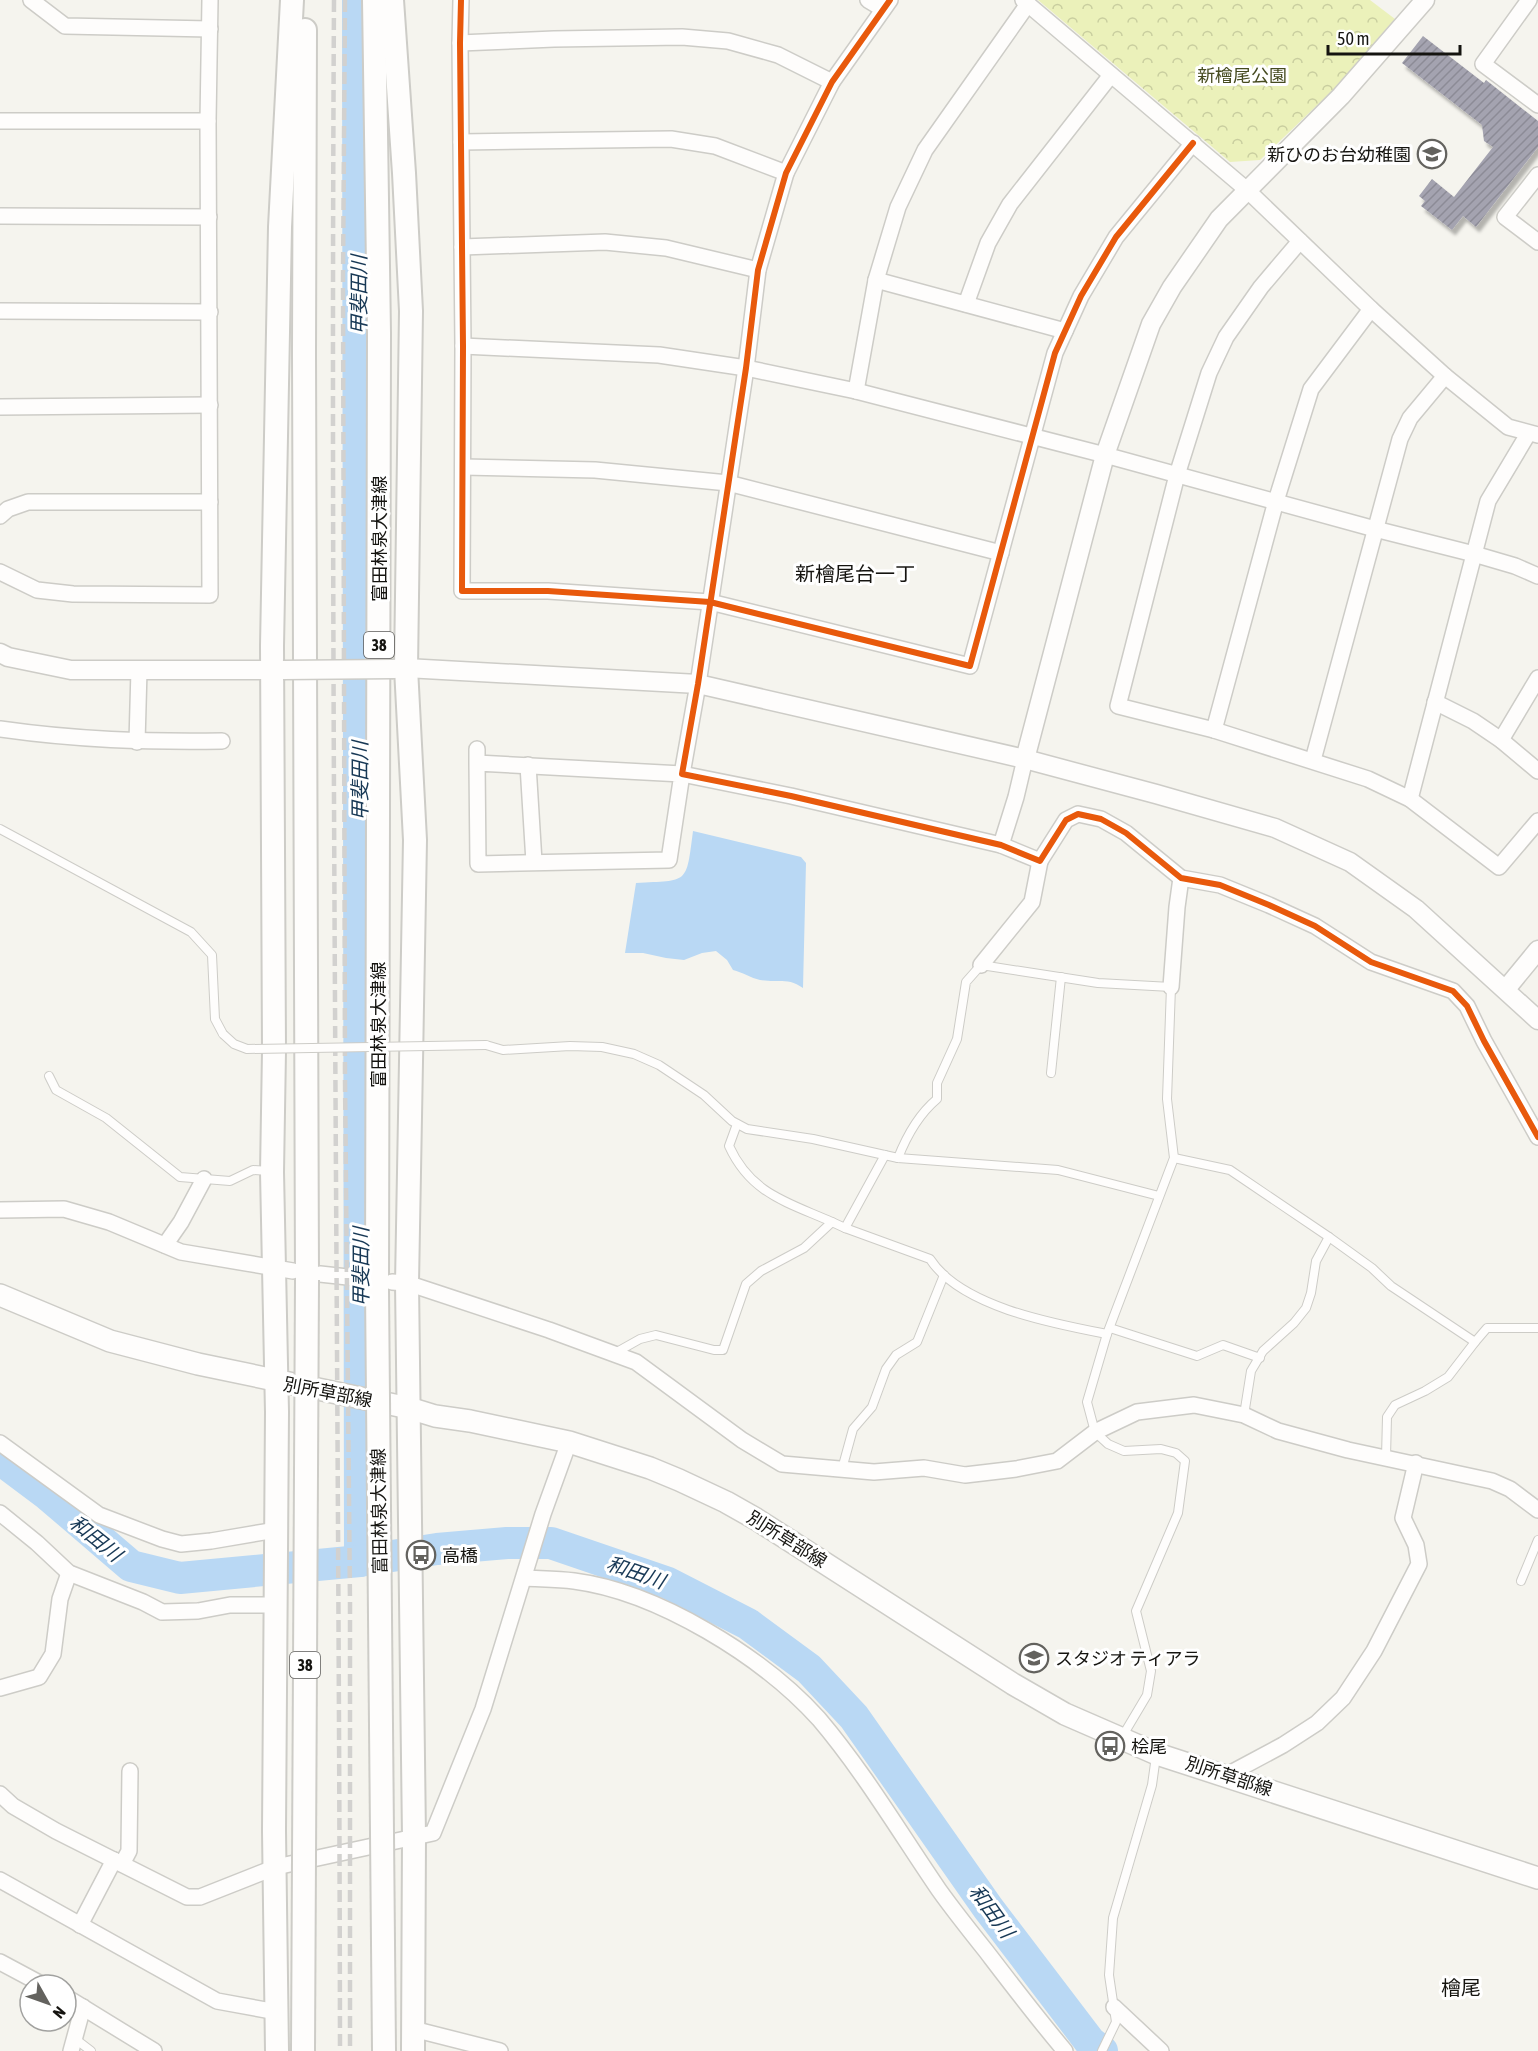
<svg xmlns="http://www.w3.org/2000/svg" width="1538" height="2051" font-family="'Asap Condensed','Noto Sans JP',sans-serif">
	<defs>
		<pattern id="park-crowns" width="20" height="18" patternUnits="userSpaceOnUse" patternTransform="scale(1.5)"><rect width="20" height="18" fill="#ebf1ba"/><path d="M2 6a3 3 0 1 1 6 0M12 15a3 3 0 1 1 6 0" fill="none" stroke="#c9ce9f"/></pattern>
		<pattern id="building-hatch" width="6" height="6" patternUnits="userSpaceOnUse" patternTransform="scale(1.5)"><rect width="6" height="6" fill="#a4a3b0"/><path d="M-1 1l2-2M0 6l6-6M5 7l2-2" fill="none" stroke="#8c8b96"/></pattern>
		<filter id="shadow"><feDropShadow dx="3.5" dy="5.5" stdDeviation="1.5" flood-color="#0004"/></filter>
	</defs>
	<rect width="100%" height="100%" fill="#f5f4ee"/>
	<path fill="url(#park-crowns)" d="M1038 0H1370L1395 19 1333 90 1260 160 1230 162Z"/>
	<path fill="#b9d8f4" d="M693 831 801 857 806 863 803 988C788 977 778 983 760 980 751 978 742 972 733 970L727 960 716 951 702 953 684 960 666 958 643 953H625L636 883C689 880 686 885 693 831Z"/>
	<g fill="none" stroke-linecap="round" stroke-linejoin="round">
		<g stroke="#b9d8f4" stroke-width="32">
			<path d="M358 0 360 1561"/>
			<path d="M0 1459 48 1495 131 1566 180 1578 360 1561 437 1549 507 1543H551L668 1583 748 1624 809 1669 854 1717 988 1908 1090 2042 1102 2051"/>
		</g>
	</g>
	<path fill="url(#building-hatch)" filter="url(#shadow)" d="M1423 36 1484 83 1486 80 1538 121V147L1476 227 1463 216 1452 230 1421 206 1425 201 1419 196 1432 179 1454 197 1493 147 1484 141 1482 125 1402 63Z"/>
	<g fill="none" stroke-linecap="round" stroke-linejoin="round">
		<g stroke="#cdccc7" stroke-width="10">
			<g id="service">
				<path d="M0 829 191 932 212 955 215 1019 223 1034"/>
				<path d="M486 1045 503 1050 570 1046 602 1047 634 1054 659 1065 704 1095 732 1121 747 1129 813 1139 898 1158 1058 1170 1159 1196"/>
				<path d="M1051 1073 1061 977"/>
				<path d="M49 1076 56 1090 106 1118 180 1177 230 1181 253 1170 270 1171"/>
				<path d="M737 1124 729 1146C751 1194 787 1202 832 1222"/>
				<path d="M898 1158C907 1135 918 1115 937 1099V1083L957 1039 966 982 981 965 1098 983 1171 987 1167 1099 1174 1158 1107 1334 1087 1402 1095 1432 1108 1444 1124 1451 1161 1449 1176 1453 1185 1461 1178 1513 1136 1611 1151 1671 1147 1695 1122 1737"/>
				<path d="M1174 1158 1230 1170 1329 1237 1372 1268 1391 1286 1475 1342 1487 1328H1538"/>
				<path d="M845 1228 930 1259C961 1307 1055 1324 1107 1334"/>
				<path d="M1110 1328 1197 1356 1223 1345 1260 1358"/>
				<path d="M615 1353 640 1339 656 1335 714 1350H723L746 1284 761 1271 804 1248 832 1222 845 1228 885 1155"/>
				<path d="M1244 1415 1251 1371 1263 1351 1294 1323 1306 1308 1311 1293 1316 1261 1329 1237"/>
				<path d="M1386 1457 1387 1417 1395 1405 1425 1391 1448 1377 1475 1342"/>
				<path d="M842 1469 853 1429 872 1407 886 1369 896 1355 917 1342 944 1275"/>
				<path d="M1521 1581 1538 1540"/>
				<path d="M74 2038 91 2051"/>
				<path d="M1102 2051 1116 2022 1109 1975 1113 1918 1152 1785 1156 1756"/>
			</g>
		</g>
		<g stroke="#cdccc7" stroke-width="18">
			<g id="minor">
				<path d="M31 0 65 26 210 29"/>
				<path d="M461 0 460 43 463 346 462 591H548L710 602 970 666 1055 353 1081 296 1116 237 1193 143"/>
				<path d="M868 0 883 9"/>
				<path d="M890 0 832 82 786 173 758 270 746 368 698 684 682 774 791 796 1001 845 1040 861 1066 820 1078 814 1101 819 1126 833 1181 878 1220 885 1269 905 1315 926 1371 962 1453 991 1467 1006 1484 1041 1538 1137"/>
				<path d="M1023 0 1247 190 1371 309 1445 376 1508 427 1538 435"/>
				<path d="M1529 0 1483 64 1538 105"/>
				<path d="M460 43 554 39 682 37 728 41 778 55 832 82"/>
				<path d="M0 121H208"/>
				<path d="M461 142 671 139 715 146 786 173"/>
				<path d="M1538 175 1505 217 1538 242"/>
				<path d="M0 216 209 217"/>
				<path d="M1300 241 1261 287 1226 337 1209 373 1177 475 1118 706 1214 730 1368 779 1410 799 1499 867 1538 821"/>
				<path d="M462 247 605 242 666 248 758 270"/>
				<path d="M876 280 1065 331"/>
				<path d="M966 304 988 243 1010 204 1111 75"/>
				<path d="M0 311 210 312"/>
				<path d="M463 346 659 355 746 368 856 391 1105 455 1375 529 1474 554 1515 566 1538 576"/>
				<path d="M856 391 876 280 898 207 925 150 1028 4"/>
				<path d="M0 407 210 405"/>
				<path d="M463 467 595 470 728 483 1001 553"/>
				<path d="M0 516 8 509 28 502H210"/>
				<path d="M0 572 37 590 73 594 210 595 208 121 210 0"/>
				<path d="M1435 702 1473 721 1501 740 1538 771"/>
				<path d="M0 729C77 740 145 742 222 741"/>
				<path d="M1214 730 1276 501 1311 389 1371 309"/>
				<path d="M1501 740 1538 678"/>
				<path d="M137 742 139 670"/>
				<path d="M477 749V763L478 864 669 860 682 774 477 763"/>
				<path d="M1313 760 1400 439 1410 418 1445 376"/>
				<path d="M528 765 534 862"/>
				<path d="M1410 799 1488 501 1528 434"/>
				<path d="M1001 845 1016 797 1025 759"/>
				<path d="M981 965 1032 902 1040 861"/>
				<path d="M1171 987 1177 907 1181 878"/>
				<path d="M0 1210 64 1209 109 1222 181 1252 293 1271"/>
				<path d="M165 1245 181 1222 204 1179"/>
				<path d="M320 1274 366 1279"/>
				<path d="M392 1282 407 1283 549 1330 636 1362 742 1440 782 1464 874 1472 924 1468 965 1475 1016 1469 1057 1461 1095 1432 1137 1412 1194 1405 1244 1415 1278 1431 1348 1450 1492 1481 1510 1489 1538 1510"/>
				<path d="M0 1443 99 1515 162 1539 181 1544 211 1541 276 1530"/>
				<path d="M0 1513 37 1543 69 1573 143 1602 162 1612 198 1611 230 1605H276"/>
				<path d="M524 1578C541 1579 558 1579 574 1581 658 1592 763 1657 819 1719 864 1772 900 1833 939 1890 954 1911 970 1931 986 1951 1012 1985 1037 2018 1065 2051"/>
				<path d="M0 1688 39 1677 53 1654 60 1599 69 1573"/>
				<path d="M1227 1775 1283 1745 1317 1723 1343 1698 1374 1651 1419 1564 1416 1545 1403 1518 1416 1463"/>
				<path d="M0 1794 13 1806 56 1831 187 1897H200L276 1867 433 1833 483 1709 543 1514 569 1442"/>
				<path d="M122 1864 129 1851 130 1771"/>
				<path d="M0 1880 217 2001 277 2012"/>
				<path d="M80 1925 114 1860"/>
				<path d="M0 1962 43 1985"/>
				<path d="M66 1997 154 2051"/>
				<path d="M1114 2007 1161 2051"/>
				<path d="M413 2029 500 2051"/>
				<path d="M71 2051 83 2007"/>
			</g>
		</g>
		<g stroke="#cdccc7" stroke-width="21">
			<g id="tertiary">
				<path d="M0 653 8 657 71 670H283"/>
				<path d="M393 669 406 668 698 684 1025 759 1156 794 1275 828 1350 862 1416 909 1538 1020"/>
				<path d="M1025 759 1105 455 1151 324 1172 287 1219 219 1341 96 1425 0"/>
				<path d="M1506 989 1538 950"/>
			</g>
		</g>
		<g stroke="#cdccc7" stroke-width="24">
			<path id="secondary" d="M0 1295 110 1341 198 1364 409 1408 435 1416 470 1421 569 1442 650 1468 679 1480 726 1502 756 1519 1013 1684 1065 1714 1157 1754 1538 1878"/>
		</g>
		<g stroke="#cdccc7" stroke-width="26">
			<g id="primary">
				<path d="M374 0 379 333 377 1290"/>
				<path d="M392 0 404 173 411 311 406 668 415 840 407 1283 414 1837 413 2051"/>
				<path d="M305 30 304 353 307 1280"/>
				<path d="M277 2051 274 1831 277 1412 272 1172 274 1051 272 646 280 227 292 0"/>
			</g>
		</g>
		<use href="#service" stroke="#fefdfc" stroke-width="8"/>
		<use href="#minor" stroke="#fefdfc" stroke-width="15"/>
		<use href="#tertiary" stroke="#fefdfc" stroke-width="18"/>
		<use href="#secondary" stroke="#fefdfc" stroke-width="21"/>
		<use href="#primary" stroke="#fefdfc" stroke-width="22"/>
		<g stroke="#d2d1cf" stroke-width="4.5" stroke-dasharray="12 6" stroke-linecap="butt">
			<path d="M334 0C330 684 339 1367 340 2051"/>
			<path d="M345 0 343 279 345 1080 350 1603V2051"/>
		</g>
		<g stroke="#cdccc7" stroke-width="10" stroke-linecap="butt">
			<path id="service-bridge" d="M223 1034 234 1044 247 1049 486 1045"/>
		</g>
		<g stroke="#cdccc7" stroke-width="21" stroke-linecap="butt">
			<path id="tertiary-bridge" d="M283 670 393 669"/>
		</g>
		<g stroke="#cdccc7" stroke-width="26" stroke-linecap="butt">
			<g id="primary-bridge">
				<path d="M377 1290 384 2051"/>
				<path d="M303 2051 307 1280"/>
			</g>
		</g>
		<use href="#service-bridge" stroke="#fefdfc" stroke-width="8"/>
		<use href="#tertiary-bridge" stroke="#fefdfc" stroke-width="18"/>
		<use href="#primary-bridge" stroke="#fefdfc" stroke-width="22"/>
		<g stroke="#fff" stroke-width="10">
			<g id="cycleway">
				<path d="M461 0 460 43 463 346 462 591H548L710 602 970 666 1055 353 1081 296 1116 237 1193 143"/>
				<path d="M890 0 832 82 786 173 758 270 746 368 698 684 682 774 791 796 1001 845 1040 861 1066 820 1078 814 1101 819 1126 833 1181 878 1220 885 1269 905 1315 926 1371 962 1453 991 1467 1006 1484 1041 1538 1137"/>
			</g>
		</g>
		<use href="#cycleway" stroke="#e8590c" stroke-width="6"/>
	</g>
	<defs>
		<g id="school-ring" transform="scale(1.5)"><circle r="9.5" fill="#fff" stroke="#63625e" stroke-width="1.5"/><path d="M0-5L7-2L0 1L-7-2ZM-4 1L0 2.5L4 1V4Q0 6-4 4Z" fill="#63625e"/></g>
		<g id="bus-ring" transform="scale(1.5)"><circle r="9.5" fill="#fff" stroke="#63625e" stroke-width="1.5"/><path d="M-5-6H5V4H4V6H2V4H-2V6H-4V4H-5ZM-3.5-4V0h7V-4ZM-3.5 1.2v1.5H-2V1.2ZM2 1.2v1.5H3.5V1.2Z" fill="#63625e"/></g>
	</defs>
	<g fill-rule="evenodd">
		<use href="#school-ring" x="1432" y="154"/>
		<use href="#bus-ring" x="421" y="1555"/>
		<use href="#school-ring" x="1034" y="1658"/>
		<use href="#bus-ring" x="1110" y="1746"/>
	</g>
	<g text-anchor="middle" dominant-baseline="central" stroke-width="6" stroke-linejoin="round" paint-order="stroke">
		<g fill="#fff" stroke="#5b5a58" stroke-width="1.5">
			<rect x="364" y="632" width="30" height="26" rx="4.5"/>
			<rect x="290" y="1652" width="30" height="26" rx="4.5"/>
		</g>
		<g font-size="16" font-weight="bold" fill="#151410">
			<text x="379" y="645">38</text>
			<text x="305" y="1665">38</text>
		</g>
		<g font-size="18" fill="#464b20" stroke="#fff">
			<text x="1242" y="75">新檜尾公園</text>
		</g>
		<g font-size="18" fill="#151410" stroke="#fff" text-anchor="start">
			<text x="1411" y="154" text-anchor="end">新ひのお台幼稚園</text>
			<text x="442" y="1555">高橋</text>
			<text x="1055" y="1658">スタジオ ティアラ</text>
			<text x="1131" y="1746">桧尾</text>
		</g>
		<g font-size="18" fill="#151410" stroke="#fff">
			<text transform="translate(379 539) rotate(-90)">富田林泉大津線</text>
			<text transform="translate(378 1025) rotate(-90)">富田林泉大津線</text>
			<text transform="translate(328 1392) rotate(11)">別所草部線</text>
			<text transform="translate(379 1511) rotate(-91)">富田林泉大津線</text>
			<text transform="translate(787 1539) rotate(32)">別所草部線</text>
			<text transform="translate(1229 1776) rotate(18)">別所草部線</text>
		</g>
		<g font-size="20" font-style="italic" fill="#173855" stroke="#fff">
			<text transform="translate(358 295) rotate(-90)">甲斐田川</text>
			<text transform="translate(359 781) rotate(-90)">甲斐田川</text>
			<text transform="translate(360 1267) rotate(-90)">甲斐田川</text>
			<text transform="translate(96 1538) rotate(39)">和田川</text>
			<text transform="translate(636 1572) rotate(19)">和田川</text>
			<text transform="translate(992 1911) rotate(54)">和田川</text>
		</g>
		<g font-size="20" fill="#151410" stroke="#fff">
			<text x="855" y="573">新檜尾台一丁</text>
			<text x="1461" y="1987">檜尾</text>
		</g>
	</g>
	<g transform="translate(48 2003) rotate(130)"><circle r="28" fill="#ffffff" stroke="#a1a19f" stroke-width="1.5"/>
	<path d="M0-4.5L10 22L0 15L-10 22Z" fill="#63625e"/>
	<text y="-9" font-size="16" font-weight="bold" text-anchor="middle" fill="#151410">N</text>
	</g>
	<path d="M1328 45v9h132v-9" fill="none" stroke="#151410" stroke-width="3"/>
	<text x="1337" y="45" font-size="18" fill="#151410" stroke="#ffffff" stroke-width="4.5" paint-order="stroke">50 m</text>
</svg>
